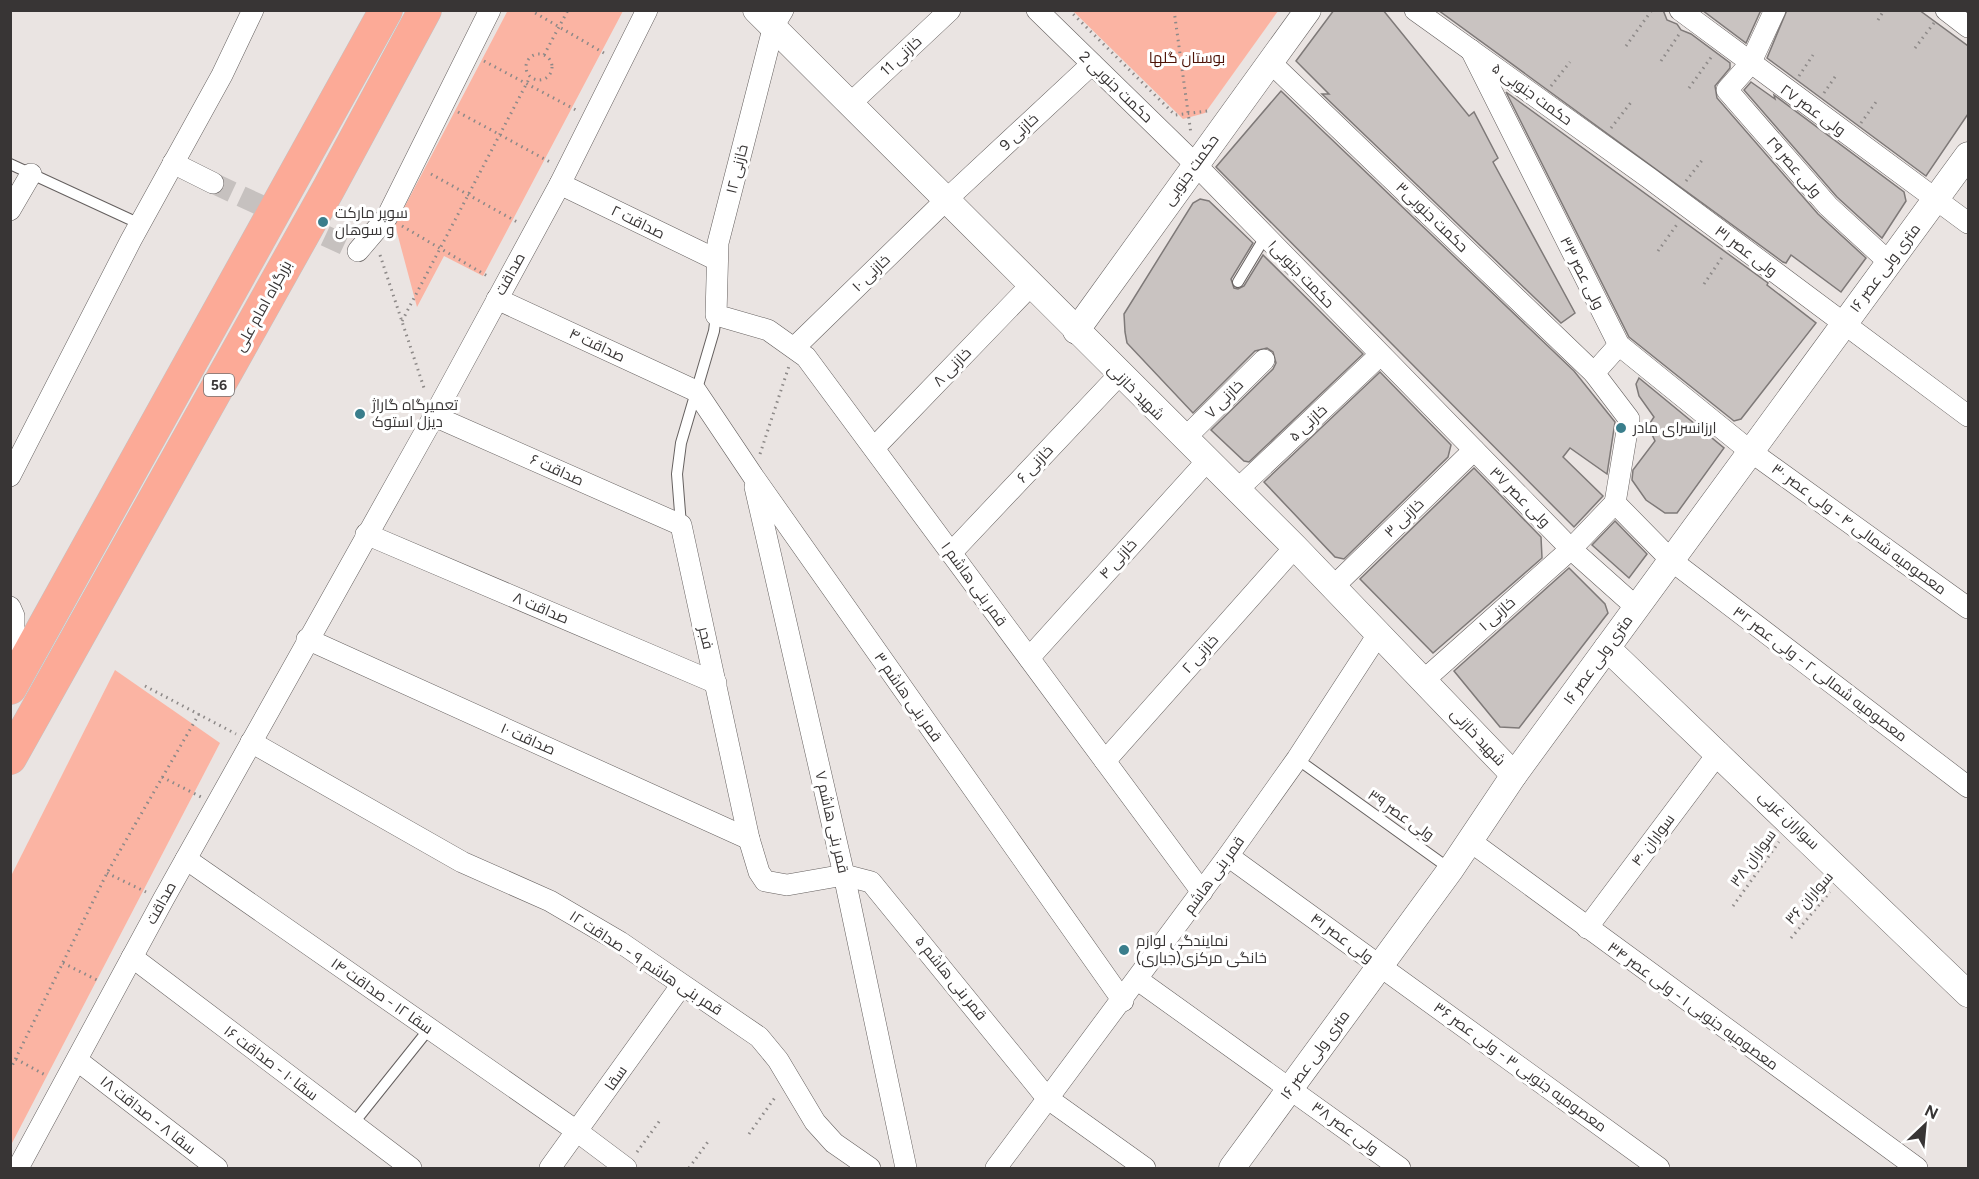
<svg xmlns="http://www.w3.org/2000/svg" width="1979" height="1179" font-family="Figtree,Cairo,sans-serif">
	<rect width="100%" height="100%" fill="#eae4e2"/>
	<g fill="#fbb4a3">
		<path d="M508 10 623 11 483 276 444 256 417 307 395 225Z"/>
		<path d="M1073 11H1278L1205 113 1183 119Z"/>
		<path d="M115 670 220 743 11 1145V876Z"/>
	</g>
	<g fill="#c9c3c1" stroke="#7e7978" stroke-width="1.5">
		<path d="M1334 10H1383L1469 116 1474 112 1498 158 1493 162 1575 313 1561 323 1322 94H1329L1296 61Z"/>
		<path d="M1438 10H1663L1667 20 1677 24 1681 30 1691 34 1730 63V68L1715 86 1717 98 1818 214 1866 258 1841 292 1791 255 1786 263 1783 262Z"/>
		<path d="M1702 10H1761L1746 43Z"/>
		<path d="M1787 10H1919L1968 46V114L1926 176 1767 58Z"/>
		<path d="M1751 82 1775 99 1774 95 1904 192 1906 201 1882 238 1837 197 1744 90Z"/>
		<path d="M1281 91 1574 371 1615 422 1607 474 1570 448 1563 457 1603 496 1574 527 1216 167Z"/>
		<path d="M1506 92 1768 283 1767 285 1816 323 1741 419 1734 421 1629 337Z"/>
		<path d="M1200 199 1209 201 1253 243 1231 279 1234 288 1238 289 1244 286 1263 255 1363 354 1249 462 1244 461 1211 430 1273 369 1276 363 1273 352 1267 348 1255 351 1193 413 1127 343 1125 332 1124 314 1193 203Z"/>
		<path d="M1380 372 1451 445 1448 457 1344 559 1335 557 1264 482Z"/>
		<path d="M1639 378 1724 448 1677 513H1665L1646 500 1632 480 1633 470 1655 441 1648 426 1654 417 1639 396 1636 384Z"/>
		<path d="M1474 468 1541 537 1542 558 1433 653 1360 579Z"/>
		<path d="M1615 521 1647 554 1629 578 1592 545Z"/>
		<path d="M1569 568 1605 604 1608 613 1519 728 1500 727 1454 671Z"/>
	</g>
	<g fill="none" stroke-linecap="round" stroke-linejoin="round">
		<path stroke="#c6c1bf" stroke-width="21" stroke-dasharray="21 10" stroke-linecap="butt" d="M213 183 358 251"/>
		<g stroke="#65605f" stroke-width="12">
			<g id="service">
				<path d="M10 164 140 224"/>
				<path d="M1238 282 1265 237"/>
				<path d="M681 525 677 474 681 443 714 331 716 315"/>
				<path d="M1297 759 1450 869"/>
				<path d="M353 1124 429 1029"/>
			</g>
		</g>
		<g stroke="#65605f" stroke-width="22">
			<g id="minor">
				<path d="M783 10 774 25 718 243 716 315 768 330 806 357 1202 892"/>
				<path d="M1037 10 1195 164 1571 549 1636 607"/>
				<path d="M1415 10 1649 178 1968 416"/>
				<path d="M1680 10 1968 223"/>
				<path d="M1775 10 1750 64 1727 90 1828 206 1890 263"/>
				<path d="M1946 10 1968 27"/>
				<path d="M1471 50 1619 345 1750 451 1968 608"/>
				<path d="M1270 62 1594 373"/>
				<path d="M852 102 950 10"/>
				<path d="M173 163 213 183"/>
				<path d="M560 184 717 260"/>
				<path d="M10 210 31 174"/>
				<path d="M358 251 387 217 490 10"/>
				<path d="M497 299 696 391 753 476 1123 1001"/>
				<path d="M1619 345 1594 373 1629 419 1615 503 1672 561 1968 787"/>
				<path d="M795 347 947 199 1092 64"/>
				<path d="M434 416 681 525 749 839 759 872 765 881 787 885 844 875 871 882 1047 1098 1145 1168"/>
				<path d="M1184 439 1264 360"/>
				<path d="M874 448 1031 285"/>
				<path d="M10 476 131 240 222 75 253 10"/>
				<path d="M755 487 844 875 906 1168"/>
				<path d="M1237 490 1380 355"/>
				<path d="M366 534 716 683"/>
				<path d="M951 553 1119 375"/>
				<path d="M1333 587 1474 450"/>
				<path d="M10 607 14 616V674"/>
				<path d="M307 639 749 839"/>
				<path d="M1029 658 1207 461"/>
				<path d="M1424 680 1571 549 1615 503"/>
				<path d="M251 742 462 862 550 901 620 942 759 1037 778 1060 815 1122 834 1143 870 1168"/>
				<path d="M1105 761 1295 547"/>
				<path d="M1470 841 1917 1168"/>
				<path d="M1228 856 1659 1168"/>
				<path d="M186 859 578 1132 626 1168"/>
				<path d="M1587 928 1719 752"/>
				<path d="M132 957 411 1168"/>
				<path d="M1138 980 1400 1168"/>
				<path d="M78 1061 217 1168"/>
				<path d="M18 1168 163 900 434 416 560 184 647 10"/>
				<path d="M550 1168 681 986"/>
				<path d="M996 1168 1228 856 1297 759 1379 633"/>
			</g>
		</g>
		<g stroke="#65605f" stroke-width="27">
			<g id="tertiary">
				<path d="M756 10 1295 547 1514 775"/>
				<path d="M1076 331 1308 10"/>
				<path d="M1607 648 1968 994"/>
				<path d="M1232 1168 1451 869 1514 775 1968 155"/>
			</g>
		</g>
		<g stroke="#c3c2c2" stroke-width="34">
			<g id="trunk">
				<path d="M10 688 386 10"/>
				<path d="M10 758 329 188 425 10"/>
			</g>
		</g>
		<g stroke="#8d8988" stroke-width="3" stroke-dasharray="1.5 4.5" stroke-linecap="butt">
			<path d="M530 10 604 53"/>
			<path d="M1069 10 1175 115 1208 111"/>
			<path d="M1174 10 1191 134"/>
			<path d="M1878 20 1884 10"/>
			<path d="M1626 46 1652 10"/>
			<path d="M1915 48 1934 23"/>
			<circle cx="539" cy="67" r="13"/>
			<path d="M544 55 568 10"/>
			<path d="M484 61 576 110"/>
			<path d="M1661 61 1680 33"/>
			<path d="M1799 76 1813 55"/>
			<path d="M1551 86 1570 62"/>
			<path d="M1689 88 1712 56"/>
			<path d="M1824 93 1837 74"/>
			<path d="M458 112 550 162"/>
			<path d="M1861 123 1876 102"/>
			<path d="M1611 128 1632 101"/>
			<path d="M431 174 519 223"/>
			<path d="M1686 181 1703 159"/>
			<path d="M402 226 489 277"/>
			<path d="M1658 251 1678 223"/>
			<path d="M380 255 425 391"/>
			<path d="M1704 284 1723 256"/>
			<path d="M402 321 530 77"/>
			<path d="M760 454 789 366"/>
			<path d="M145 686 236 734"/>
			<path d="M162 777 201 797"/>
			<path d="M107 873 146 892"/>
			<path d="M1733 906 1779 842"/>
			<path d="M1791 938 1830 892"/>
			<path d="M63 963 99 981"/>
			<path d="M16 1059 47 1076"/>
			<path d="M10 1070 107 873 199 714"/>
			<path d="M749 1134 776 1096"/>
			<path d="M637 1152 661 1119"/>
			<path d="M689 1168 710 1139"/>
		</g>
		<use href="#service" stroke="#fff" stroke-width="10"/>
		<use href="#minor" stroke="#fff" stroke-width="21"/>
		<use href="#tertiary" stroke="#fff" stroke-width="26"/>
		<use href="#trunk" stroke="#fcaa97" stroke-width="33"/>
	</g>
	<g fill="#3a7e8c" stroke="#fff" stroke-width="2">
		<circle cx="323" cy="222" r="6"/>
		<circle cx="360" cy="414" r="6"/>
		<circle cx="1621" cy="428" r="6"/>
		<circle cx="1124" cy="950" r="6"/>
	</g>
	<g text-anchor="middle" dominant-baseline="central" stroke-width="6" stroke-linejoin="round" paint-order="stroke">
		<rect fill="#fff" stroke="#747272" stroke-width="1.5" x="204" y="374" width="30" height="22" rx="4.5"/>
		<g font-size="14" font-weight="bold" fill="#383535">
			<text x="219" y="385">56</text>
		</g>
		<g font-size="15" fill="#383535" stroke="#fff">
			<text transform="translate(901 56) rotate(-43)">خازنی 11</text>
			<text transform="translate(1116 87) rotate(44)">حکمت جنوبی 2</text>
			<text transform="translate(1532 94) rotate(36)">حکمت جنوبی ۵</text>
			<text transform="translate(1813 110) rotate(36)">ولی عصر ۲۷</text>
			<text transform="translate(1019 132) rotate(-43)">خازنی 9</text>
			<text transform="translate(1794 167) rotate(49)">ولی عصر ۲۹</text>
			<text transform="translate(737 169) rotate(-76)">خازنی ۱۲</text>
			<text transform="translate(1191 170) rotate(-54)">حکمت جنوبی</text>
			<text transform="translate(1432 217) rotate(44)">حکمت جنوبی۳</text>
			<text transform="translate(638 222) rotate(26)">صداقت ۲</text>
			<text transform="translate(1746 251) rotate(37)">ولی عصر ۳۱</text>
			<text transform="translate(1885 268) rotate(-53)">۱۶ متری ولی عصر</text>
			<text transform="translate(871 273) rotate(-44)">خازنی ۱۰</text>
			<text transform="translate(1582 273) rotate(63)">ولی عصر ۳۳</text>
			<text transform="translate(510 274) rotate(-61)">صداقت</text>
			<text transform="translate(1301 274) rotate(46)">حکمت جنوبی۱</text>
			<text transform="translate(263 306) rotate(-61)">بزرگراه امام علی</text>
			<text transform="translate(597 345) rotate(25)">صداقت ۴</text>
			<text transform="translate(952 367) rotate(-46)">خازنی ۸</text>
			<text transform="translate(1136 392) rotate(45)">شهید خازنی</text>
			<text transform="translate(1224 399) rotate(-45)">خازنی ۷</text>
			<text transform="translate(1308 423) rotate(-43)">خازنی ۵</text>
			<text transform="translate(1035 464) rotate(-47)">خازنی ۶</text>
			<text transform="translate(557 470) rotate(24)">صداقت ۶</text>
			<text transform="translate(1520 497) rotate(45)">ولی عصر ۳۷</text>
			<text transform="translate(1404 518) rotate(-44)">خازنی ۳</text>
			<text transform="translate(1859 529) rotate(36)">معصومیه شمالی ۴ - ولی عصر ۳۰</text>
			<text transform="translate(1118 559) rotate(-48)">خازنی ۴</text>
			<text transform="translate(974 584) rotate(54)">قمر بنی هاشم ۱</text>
			<text transform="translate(541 608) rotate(23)">صداقت ۸</text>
			<text transform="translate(1497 614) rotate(-42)">خازنی ۱</text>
			<text transform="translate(706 638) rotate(77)">فجر</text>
			<text transform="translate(1200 654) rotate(-48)">خازنی ۲</text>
			<text transform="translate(1598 660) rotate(-54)">۱۶ متری ولی عصر</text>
			<text transform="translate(1820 674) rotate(37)">معصومیه شمالی ۲ - ولی عصر ۳۲</text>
			<text transform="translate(908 697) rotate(55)">قمر بنی هاشم ۳</text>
			<text transform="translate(1478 737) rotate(47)">شهید خازنی</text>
			<text transform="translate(528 739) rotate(24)">صداقت ۱۰</text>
			<text transform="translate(1401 815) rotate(35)">ولی عصر ۳۹</text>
			<text transform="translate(1789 820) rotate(44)">سواران غربی</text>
			<text transform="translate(832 822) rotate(77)">قمر بنی هاشم ۷</text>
			<text transform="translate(1653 840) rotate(-53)">سواران ۴۰</text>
			<text transform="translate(1753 858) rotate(-54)">سواران ۳۸</text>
			<text transform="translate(1214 875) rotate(-54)">قمر بنی هاشم</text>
			<text transform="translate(1809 898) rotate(-49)">سواران ۳۶</text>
			<text transform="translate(161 903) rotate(-61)">صداقت</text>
			<text transform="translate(1342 938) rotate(36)">ولی عصر ۴۱</text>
			<text transform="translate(646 963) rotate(33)">قمر بنی هاشم ۹ - صداقت ۱۲</text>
			<text transform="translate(951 978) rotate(51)">قمر بنی هاشم ۵</text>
			<text transform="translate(382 996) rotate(35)">سقا ۱۲ - صداقت ۱۴</text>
			<text transform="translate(1693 1006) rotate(36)">معصومیه جنوبی ۱ - ولی عصر ۳۴</text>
			<text transform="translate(1315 1055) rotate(-54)">۱۶ متری ولی عصر</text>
			<text transform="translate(271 1063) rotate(37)">سقا ۱۰ - صداقت ۱۶</text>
			<text transform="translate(1520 1067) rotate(36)">معصومیه جنوبی ۳ - ولی عصر ۳۶</text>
			<text transform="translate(616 1078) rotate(-55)">سقا</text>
			<text transform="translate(148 1115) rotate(38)">سقا ۸ - صداقت ۱۸</text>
			<text transform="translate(1345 1128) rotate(36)">ولی عصر ۳۸</text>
		</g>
		<g font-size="15" fill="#4c1206" stroke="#fff">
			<text x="1187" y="58">بوستان گلها</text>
		</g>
		<g font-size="15" fill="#383535" stroke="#fff" text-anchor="start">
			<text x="335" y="213">سوپر مارکت<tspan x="335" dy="17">و سوهان</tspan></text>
			<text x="372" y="405">تعمیرگاه گاراژ<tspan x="372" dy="17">دیزل استوک</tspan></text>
			<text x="1633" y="428">ارزانسرای مادر</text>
			<text x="1136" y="941">نمایندگی لوازم<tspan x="1136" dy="17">خانگی مرکزی(جباری)</tspan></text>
		</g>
	</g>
	<rect width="1979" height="1179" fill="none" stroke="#383535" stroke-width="24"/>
	<g transform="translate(1925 1125) rotate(26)" stroke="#ffffff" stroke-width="4.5" paint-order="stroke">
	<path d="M0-4.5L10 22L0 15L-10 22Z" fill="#383535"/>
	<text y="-9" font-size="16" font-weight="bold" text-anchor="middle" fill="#383535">N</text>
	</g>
</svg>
